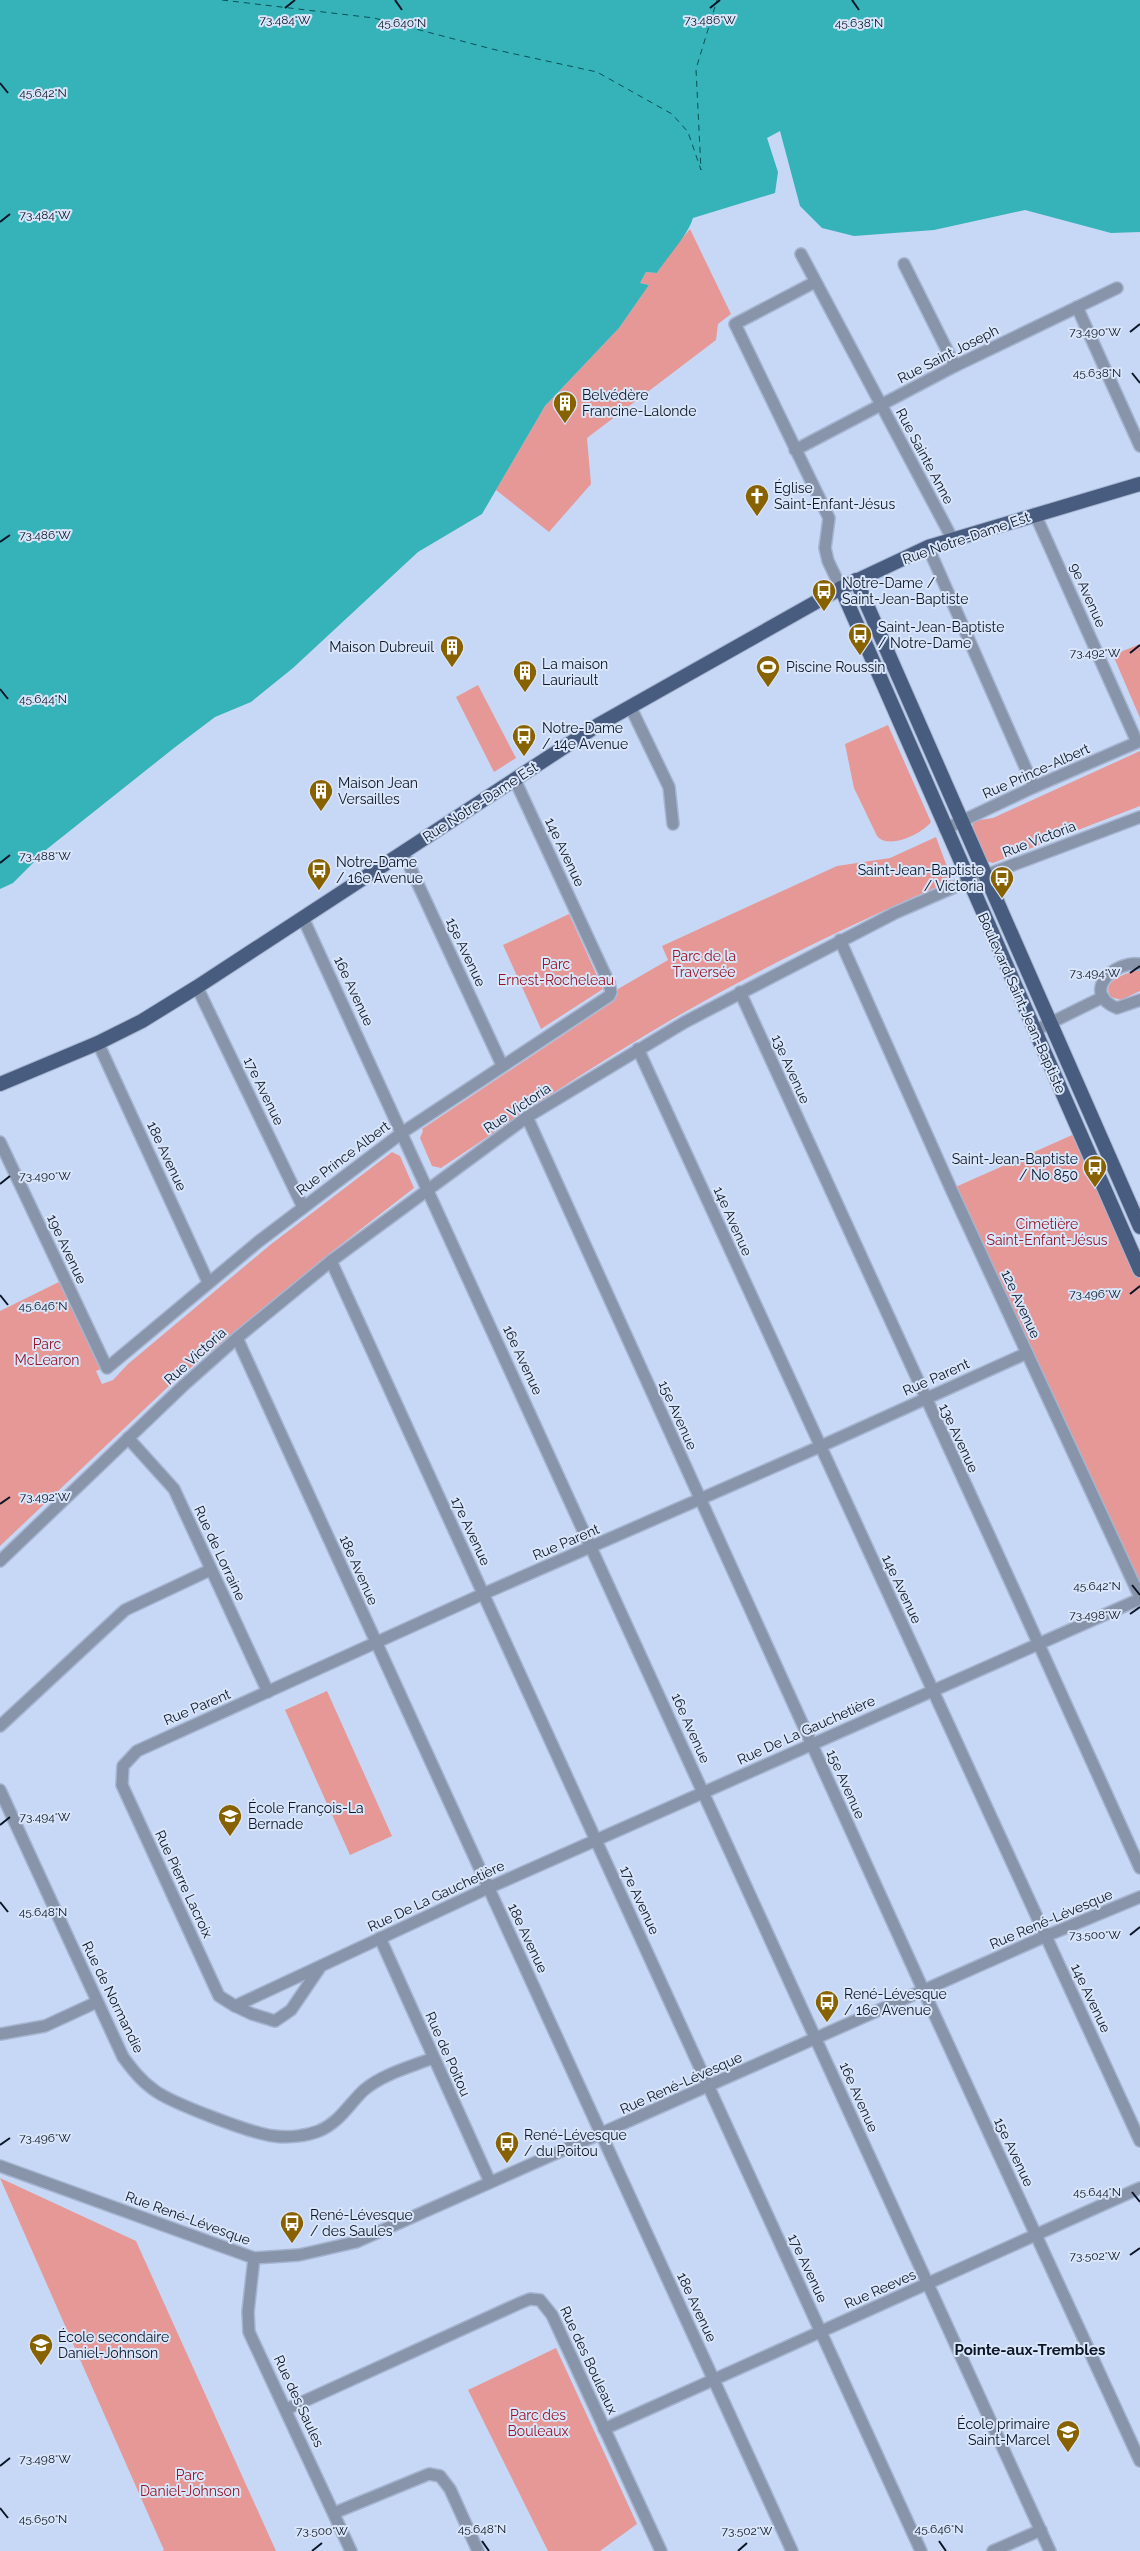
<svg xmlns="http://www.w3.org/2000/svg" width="1140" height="2551" font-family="Raleway,sans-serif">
	<rect width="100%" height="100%" fill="#c7d8f6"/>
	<g fill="#e69896">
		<path d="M690 229 731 314 718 324 716 340 587 438 591 484 549 532 496 490 545 406 619 328 649 285 640 283 646 272 657 273 672 250Z"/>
		<path d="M1140 644V718L1113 655Z"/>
		<path d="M478 685 516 758 494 772 456 697Z"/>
		<path d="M888 725 931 822C922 834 888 850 877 836L854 788 845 744Z"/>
		<path d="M1140 751V806L993 863 985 861 972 832 973 821 993 818Z"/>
		<path d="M936 837 952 880C850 925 749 973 654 1030 581 1073 511 1121 441 1168L432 1166 420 1138 423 1131 422 1129 614 1001 618 994V989L668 960 662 946 837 866 890 858Z"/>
		<path d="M569 914 603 989 541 1029 503 945Z"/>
		<path d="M1133 971H1140V991L1121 1000 1111 997C1101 982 1121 976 1133 971Z"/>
		<path d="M1079 1132 1140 1270V1597L951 1189Z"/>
		<path d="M392 1152 400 1156 414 1188 334 1250 171 1384 0 1546V1311L65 1279 106 1367 96 1371 102 1384 113 1380 128 1364 270 1245Z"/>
		<path d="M327 1691 392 1836 350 1855 285 1710Z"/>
		<path d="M0 2178 136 2241 276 2551H162L164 2550Z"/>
		<path d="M556 2348 637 2524 600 2551H548L468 2390Z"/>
	</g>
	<path fill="#36b2b9" d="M0 0H1140V232L1111 233 1025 210 934 230 854 236 822 228 800 206 780 131 767 138 778 172 775 193 693 218C688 235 667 257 657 273L646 272 640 283 649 285 619 328 545 406 482 514 418 552 293 668 251 702 215 717 174 748 47 849 13 883 0 889Z"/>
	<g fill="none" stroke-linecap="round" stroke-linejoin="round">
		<path stroke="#075155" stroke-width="1" stroke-dasharray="6 5" stroke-linecap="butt" d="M222 0 374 18 492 49 597 72 672 114 688 132 701 170 696 69 717 0"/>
		<g stroke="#a5b5d1" stroke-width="14">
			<g id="minor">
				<path d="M801 254 953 540"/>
				<path d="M904 264 955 366"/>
				<path d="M815 282 735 324 829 518 825 548 828 561 841 588"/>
				<path d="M1077 307 1140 446"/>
				<path d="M795 450 955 366 1117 288"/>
				<path d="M1035 514 1137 742"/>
				<path d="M928 547 1034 787"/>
				<path d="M630 706 669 787 673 824"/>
				<path d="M945 829 1034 787 1140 741"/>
				<path d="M403 852 502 1065"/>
				<path d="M303 918 1050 2551"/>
				<path d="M840 940 951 1189 1140 1597"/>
				<path d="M1140 964C1114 960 1080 993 1117 1008L1140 1000"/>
				<path d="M197 987 303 1207"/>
				<path d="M740 992C873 1285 1009 1575 1140 1868"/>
				<path d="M1034 1031 1103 997"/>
				<path d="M98 1043 208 1282"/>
				<path d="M638 1049 1140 2141"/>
				<path d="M527 1117 931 2007 1140 2461"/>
				<path d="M0 1142 107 1368 258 1242 403 1132 609 996 611 992 609 983 515 780"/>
				<path d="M331 1261 921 2551"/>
				<path d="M237 1338 792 2551"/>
				<path d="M128 1438 174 1489 268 1692"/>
				<path d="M0 1561 184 1385 237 1338 331 1261 527 1117 685 1022 895 913 957 886 1140 817"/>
				<path d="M0 1726 125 1610 210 1570"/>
				<path d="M0 1790 123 2057C132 2069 141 2081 154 2090 171 2103 253 2134 274 2136 288 2138 306 2136 319 2131 340 2122 349 2104 364 2090 383 2074 410 2067 433 2058"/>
				<path d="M380 1938 490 2182"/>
				<path d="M321 1966 291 2010 275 2021 252 2014 235 2006 488 1888 1140 1599"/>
				<path d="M235 2006 219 1996 122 1785 123 1766 137 1751 483 1594 819 1447 1027 1353"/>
				<path d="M0 2034 45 2026 97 2002"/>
				<path d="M0 2166 254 2258 299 2255 356 2242 1046 1936 1140 1897"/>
				<path d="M254 2258 248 2312 249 2332 351 2551"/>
				<path d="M287 2409 520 2303 530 2299 540 2300 552 2315 661 2551"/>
				<path d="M604 2429 1140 2188"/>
				<path d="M334 2513 429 2474 440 2476 450 2489 478 2551"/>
				<path d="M993 2551 1041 2530"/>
			</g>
		</g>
		<g stroke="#a5b5d1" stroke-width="16">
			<g id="major">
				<path d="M856 580 1140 1227"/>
				<path d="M841 588 1140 1270"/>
				<path d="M0 1084 98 1043 142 1021 197 987 598 725 841 588 928 547 1140 484"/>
			</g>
		</g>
		<use href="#minor" stroke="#8894a9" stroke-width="11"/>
		<use href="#major" stroke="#485c80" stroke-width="14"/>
	</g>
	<path fill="none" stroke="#0b1526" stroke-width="2" d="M395 0 402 10M852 0 859 10M285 8 295 0M710 8 720 0M0 83 8 93M0 222 10 214M1130 332 1140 324M1132 373 1140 383M0 542 10 535M1130 653 1140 645M0 689 8 699M0 863 10 855M1130 973 1140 966M0 1184 10 1176M1130 1294 1140 1286M0 1295 8 1305M0 1504 10 1497M1132 1585 1140 1595M1130 1614 1140 1607M0 1825 10 1817M0 1902 8 1912M1130 1935 1140 1927M0 2145 10 2138M1132 2192 1140 2202M1130 2255 1140 2248M0 2466 10 2458M0 2508 8 2518M482 2541 489 2551M939 2541 946 2551M312 2551 322 2543M738 2551 747 2543"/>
	<defs>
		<g id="building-pin" transform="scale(1.25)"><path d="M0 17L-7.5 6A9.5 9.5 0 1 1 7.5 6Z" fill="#896200" stroke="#d9e5f9"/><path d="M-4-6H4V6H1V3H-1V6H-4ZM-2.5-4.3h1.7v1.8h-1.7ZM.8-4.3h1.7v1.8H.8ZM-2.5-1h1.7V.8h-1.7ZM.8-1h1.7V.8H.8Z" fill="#fff"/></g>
		<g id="church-pin" transform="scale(1.25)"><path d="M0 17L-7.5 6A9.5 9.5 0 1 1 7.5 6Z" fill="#896200" stroke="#d9e5f9"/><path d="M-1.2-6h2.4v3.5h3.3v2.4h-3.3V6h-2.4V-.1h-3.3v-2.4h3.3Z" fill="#fff"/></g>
		<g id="bus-pin" transform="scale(1.25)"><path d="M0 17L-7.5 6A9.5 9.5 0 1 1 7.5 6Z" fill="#896200" stroke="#d9e5f9"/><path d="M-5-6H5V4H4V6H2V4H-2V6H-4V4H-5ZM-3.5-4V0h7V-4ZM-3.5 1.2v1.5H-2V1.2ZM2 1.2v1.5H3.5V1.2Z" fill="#fff"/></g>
		<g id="stadium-pin" transform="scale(1.25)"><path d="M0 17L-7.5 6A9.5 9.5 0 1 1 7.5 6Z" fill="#896200" stroke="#d9e5f9"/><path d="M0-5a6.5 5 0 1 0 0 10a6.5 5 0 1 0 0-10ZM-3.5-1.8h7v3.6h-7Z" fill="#fff"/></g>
		<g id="school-pin" transform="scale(1.25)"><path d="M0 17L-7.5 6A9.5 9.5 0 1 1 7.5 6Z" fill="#896200" stroke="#d9e5f9"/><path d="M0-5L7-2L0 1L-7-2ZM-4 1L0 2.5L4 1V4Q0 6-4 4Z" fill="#fff"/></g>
	</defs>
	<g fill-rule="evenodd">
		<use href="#building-pin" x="565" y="403"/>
		<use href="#church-pin" x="757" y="496"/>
		<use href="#bus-pin" x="824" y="591"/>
		<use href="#bus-pin" x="860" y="635"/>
		<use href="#building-pin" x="452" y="647"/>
		<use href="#stadium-pin" x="768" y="667"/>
		<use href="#building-pin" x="525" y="672"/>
		<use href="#bus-pin" x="524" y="736"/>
		<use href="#building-pin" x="321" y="791"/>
		<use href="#bus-pin" x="319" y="870"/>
		<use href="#bus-pin" x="1002" y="878"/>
		<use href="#bus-pin" x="1095" y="1167"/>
		<use href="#school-pin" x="230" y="1816"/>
		<use href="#bus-pin" x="827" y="2002"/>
		<use href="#bus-pin" x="507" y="2143"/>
		<use href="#bus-pin" x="292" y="2223"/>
		<use href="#school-pin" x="41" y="2345"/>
		<use href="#school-pin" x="1068" y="2432"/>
	</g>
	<g text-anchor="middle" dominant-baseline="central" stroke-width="4" stroke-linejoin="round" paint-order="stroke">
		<g font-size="14" fill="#0b1526" stroke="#d9e5f9">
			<text transform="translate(948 354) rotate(-27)">Rue Saint Joseph</text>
			<text transform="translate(925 456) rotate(62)">Rue Sainte Anne</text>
			<text transform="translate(966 538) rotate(-19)">Rue Notre-Dame Est</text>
			<text transform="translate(1088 595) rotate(66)">9e Avenue</text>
			<text transform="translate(1036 771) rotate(-24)">Rue Prince-Albert</text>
			<text transform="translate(480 802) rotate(-33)">Rue Notre-Dame Est</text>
			<text transform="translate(1039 839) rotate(-21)">Rue Victoria</text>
			<text transform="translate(565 852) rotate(65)">14e Avenue</text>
			<text transform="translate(466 952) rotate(65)">15e Avenue</text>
			<text transform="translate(354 991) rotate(65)">16e Avenue</text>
			<text transform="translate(1022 1003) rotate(66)">Boulevard Saint-Jean-Baptiste</text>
			<text transform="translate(791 1069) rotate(66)">13e Avenue</text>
			<text transform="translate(264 1091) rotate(64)">17e Avenue</text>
			<text transform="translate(517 1108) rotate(-34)">Rue Victoria</text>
			<text transform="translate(167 1156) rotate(65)">18e Avenue</text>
			<text transform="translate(343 1158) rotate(-37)">Rue Prince Albert</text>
			<text transform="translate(733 1221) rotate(66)">14e Avenue</text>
			<text transform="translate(67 1249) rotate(65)">19e Avenue</text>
			<text transform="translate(1021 1304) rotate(65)">12e Avenue</text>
			<text transform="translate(195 1356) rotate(-42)">Rue Victoria</text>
			<text transform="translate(523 1360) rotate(65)">16e Avenue</text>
			<text transform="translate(936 1377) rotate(-24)">Rue Parent</text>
			<text transform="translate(678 1415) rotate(66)">15e Avenue</text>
			<text transform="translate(959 1438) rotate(65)">13e Avenue</text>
			<text transform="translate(471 1531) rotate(65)">17e Avenue</text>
			<text transform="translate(566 1542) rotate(-23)">Rue Parent</text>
			<text transform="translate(220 1553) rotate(65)">Rue de Lorraine</text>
			<text transform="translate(359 1570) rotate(66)">18e Avenue</text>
			<text transform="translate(902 1589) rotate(65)">14e Avenue</text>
			<text transform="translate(197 1707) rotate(-23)">Rue Parent</text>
			<text transform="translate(691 1728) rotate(66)">16e Avenue</text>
			<text transform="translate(806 1730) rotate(-24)">Rue De La Gauchetière</text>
			<text transform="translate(846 1784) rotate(66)">15e Avenue</text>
			<text transform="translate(184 1884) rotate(65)">Rue Pierre Lacroix</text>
			<text transform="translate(436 1896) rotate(-25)">Rue De La Gauchetière</text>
			<text transform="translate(640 1900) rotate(65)">17e Avenue</text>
			<text transform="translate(1051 1919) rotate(-23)">Rue René-Lévesque</text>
			<text transform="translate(528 1938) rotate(65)">18e Avenue</text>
			<text transform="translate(113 1997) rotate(64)">Rue de Normandie</text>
			<text transform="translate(1091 1998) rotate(65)">14e Avenue</text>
			<text transform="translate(448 2054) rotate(66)">Rue de Poitou</text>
			<text transform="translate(681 2083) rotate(-24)">Rue René-Lévesque</text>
			<text transform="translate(859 2097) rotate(66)">16e Avenue</text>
			<text transform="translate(1014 2152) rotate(65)">15e Avenue</text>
			<text transform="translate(188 2218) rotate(20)">Rue René-Lévesque</text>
			<text transform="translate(808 2268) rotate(65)">17e Avenue</text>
			<text transform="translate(880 2289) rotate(-24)">Rue Reeves</text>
			<text transform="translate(697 2307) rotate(65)">18e Avenue</text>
			<text transform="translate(589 2360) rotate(65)">Rue des Bouleaux</text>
			<text transform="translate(299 2401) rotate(65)">Rue des Saules</text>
		</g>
		<g font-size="14" fill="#0b1526" stroke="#d9e5f9" text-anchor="start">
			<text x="582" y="395">Belvédère<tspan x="582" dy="16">Francine-Lalonde</tspan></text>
			<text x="774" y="488">Église<tspan x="774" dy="16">Saint-Enfant-Jésus</tspan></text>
			<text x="842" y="583">Notre-Dame /<tspan x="842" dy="16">Saint-Jean-Baptiste</tspan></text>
			<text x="878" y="627">Saint-Jean-Baptiste<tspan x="878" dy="16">/ Notre-Dame</tspan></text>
			<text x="434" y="647" text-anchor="end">Maison Dubreuil</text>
			<text x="542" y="664">La maison<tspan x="542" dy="16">Lauriault</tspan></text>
			<text x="786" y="667">Piscine Roussin</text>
			<text x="542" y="728">Notre-Dame<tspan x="542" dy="16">/ 14e Avenue</tspan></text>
			<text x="338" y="783">Maison Jean<tspan x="338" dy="16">Versailles</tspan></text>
			<text x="336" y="862">Notre-Dame<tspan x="336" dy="16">/ 16e Avenue</tspan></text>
			<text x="984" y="870" text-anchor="end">Saint-Jean-Baptiste<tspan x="984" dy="16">/ Victoria</tspan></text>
			<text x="1078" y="1159" text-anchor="end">Saint-Jean-Baptiste<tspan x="1078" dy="16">/ No 850</tspan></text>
			<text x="248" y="1808">École François-La<tspan x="248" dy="16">Bernade</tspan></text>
			<text x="844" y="1994">René-Lévesque<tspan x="844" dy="16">/ 16e Avenue</tspan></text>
			<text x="524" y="2135">René-Lévesque<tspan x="524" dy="16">/ du Poitou</tspan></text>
			<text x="310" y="2215">René-Lévesque<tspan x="310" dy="16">/ des Saules</tspan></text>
			<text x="58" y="2337">École secondaire<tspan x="58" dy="16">Daniel-Johnson</tspan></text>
			<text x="1050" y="2424" text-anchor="end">École primaire<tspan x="1050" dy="16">Saint-Marcel</tspan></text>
		</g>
		<g font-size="14" fill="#971527" stroke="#d9e5f9">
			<text x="704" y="956">Parc de la<tspan x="704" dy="16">Traversée</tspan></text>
			<text x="556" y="964">Parc<tspan x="556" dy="16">Ernest-Rocheleau</tspan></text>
			<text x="1047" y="1224">Cimetière<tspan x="1047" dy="16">Saint-Enfant-Jésus</tspan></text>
			<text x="47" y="1344">Parc<tspan x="47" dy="16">McLearon</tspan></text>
			<text x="538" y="2415">Parc des<tspan x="538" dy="16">Bouleaux</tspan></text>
			<text x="190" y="2475">Parc<tspan x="190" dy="16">Daniel-Johnson</tspan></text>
		</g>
		<g font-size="15" font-weight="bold" fill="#0b1526" stroke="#d9e5f9">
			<text x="1030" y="2350">Pointe-aux-Trembles</text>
		</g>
	</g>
	<g font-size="12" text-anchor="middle" fill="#0b1526" stroke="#d9e5f9" stroke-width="4" stroke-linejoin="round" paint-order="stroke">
		<text x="285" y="24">73.484°W</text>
		<text x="710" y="24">73.486°W</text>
		<text x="402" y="27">45.640°N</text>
		<text x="859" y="27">45.638°N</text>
		<text x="43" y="97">45.642°N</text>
		<text x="45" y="219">73.484°W</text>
		<text x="1095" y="336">73.490°W</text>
		<text x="1097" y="377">45.638°N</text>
		<text x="45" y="539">73.486°W</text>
		<text x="1095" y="657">73.492°W</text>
		<text x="43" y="703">45.644°N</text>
		<text x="45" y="860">73.488°W</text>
		<text x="1095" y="977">73.494°W</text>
		<text x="45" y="1180">73.490°W</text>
		<text x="1095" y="1298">73.496°W</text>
		<text x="43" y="1310">45.646°N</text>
		<text x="45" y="1501">73.492°W</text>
		<text x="1097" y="1590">45.642°N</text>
		<text x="1095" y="1619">73.498°W</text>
		<text x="45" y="1821">73.494°W</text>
		<text x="43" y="1916">45.648°N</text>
		<text x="1095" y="1939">73.500°W</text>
		<text x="45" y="2142">73.496°W</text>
		<text x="1097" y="2196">45.644°N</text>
		<text x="1095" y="2260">73.502°W</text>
		<text x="45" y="2463">73.498°W</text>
		<text x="43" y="2523">45.650°N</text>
		<text x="482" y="2533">45.648°N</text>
		<text x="939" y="2533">45.646°N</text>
		<text x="322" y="2535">73.500°W</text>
		<text x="747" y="2535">73.502°W</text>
	</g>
</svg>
